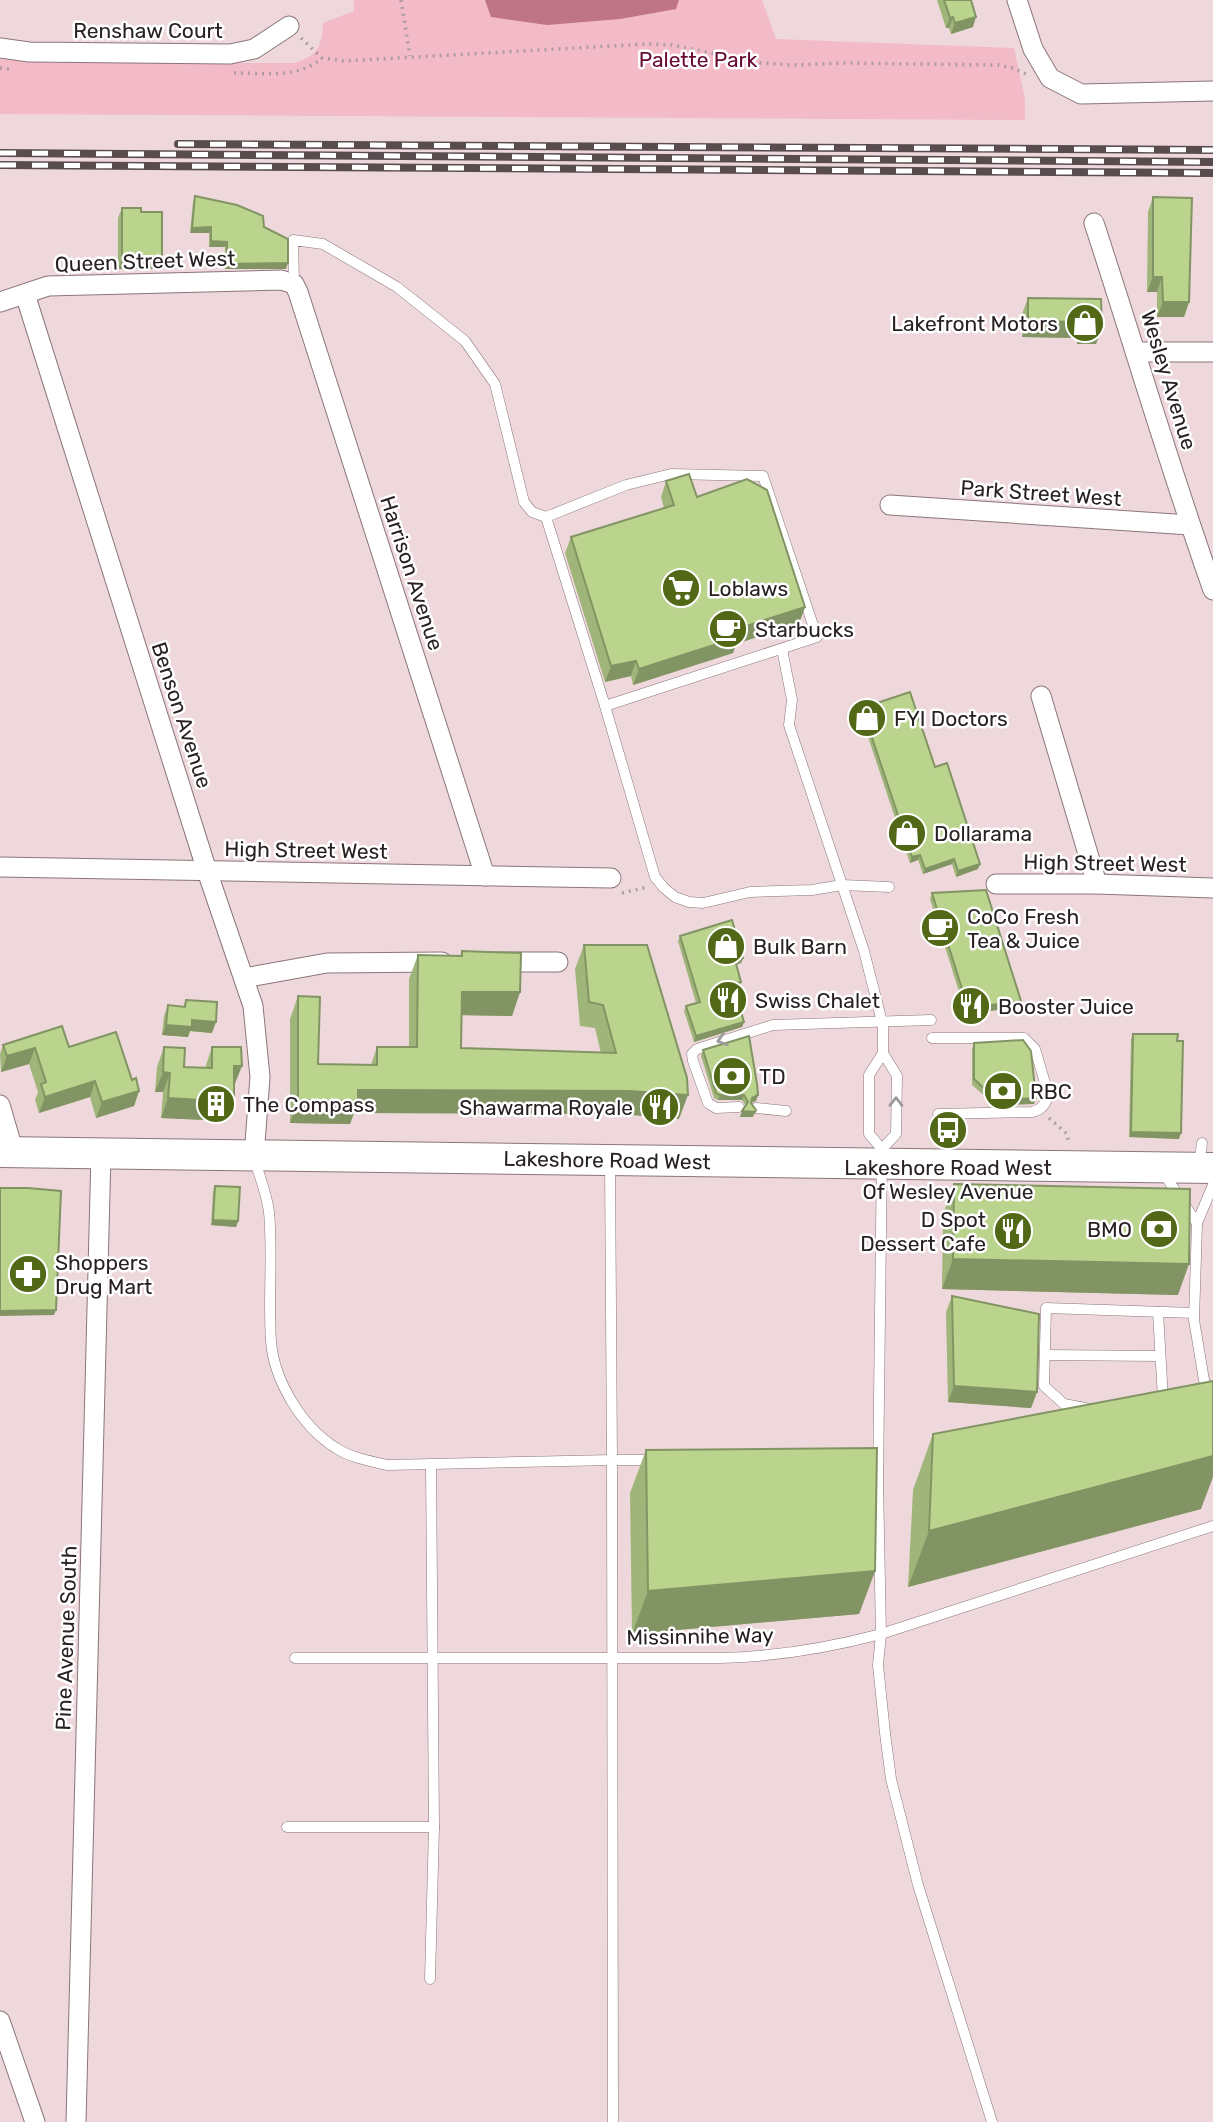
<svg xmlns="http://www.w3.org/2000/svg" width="1213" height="2122" font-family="Rubik,sans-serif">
	<rect width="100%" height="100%" fill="#efd8dc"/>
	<path fill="#f3bac7" d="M354 0H762L776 39 1014 48 1025 99V120L0 114V59L55 63H294C317 56 322 48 323 23L354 11Z"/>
	<path fill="#bf7487" d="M485 0H679L676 9 620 19 547 25 491 17Z"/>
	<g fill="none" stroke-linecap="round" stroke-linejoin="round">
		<g stroke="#8a757a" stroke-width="11">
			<g id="lane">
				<path d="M294 284 293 240 323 244 397 287 465 341 495 384 524 502 532 512 546 517"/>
				<path d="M782 649 792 700 789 725 864 951 883 1026V1053L869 1075V1134L882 1149 878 1482 881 1634 878 1665 885 1733 891 1779 918 1885 992 2122"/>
				<path d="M605 706 817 637 763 476 671 474 626 485 546 517 605 706 655 877 664 888 675 897 689 902 703 903 750 892 812 890 842 885 889 887"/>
				<path d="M932 1038H1024L1035 1049 1048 1093C1047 1103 1042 1110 1032 1112L938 1114"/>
				<path d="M739 1107 716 1108 708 1103 693 1061 692 1054 697 1049 773 1025 931 1020"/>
				<path d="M756 1108 786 1111"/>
				<path d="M882 1149 896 1134 897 1076 883 1053"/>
				<path d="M255 1160C259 1176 267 1194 269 1212 273 1254 268 1298 271 1341 274 1381 302 1427 336 1448 351 1458 371 1461 387 1465L612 1460 613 2122"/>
				<path d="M610 1163 612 1460H653"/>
				<path d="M1199 1164 1202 1143"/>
				<path d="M1164 1174 1197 1223"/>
				<path d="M1213 1185 1197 1223 1194 1320 1204 1380 1213 1407"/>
				<path d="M1158 1312 1163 1399"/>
				<path d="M1045 1355 1160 1356"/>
				<path d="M1090 1409 1064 1404 1044 1386 1046 1308 1194 1313"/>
				<path d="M295 1658H719C774 1657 828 1648 881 1634L1213 1526"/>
				<path d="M287 1827H434"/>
				<path d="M430 1979 434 1827 431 1465"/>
			</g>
		</g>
		<g stroke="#8a757a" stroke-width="21">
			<g id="street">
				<path d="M1017 0 1033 49 1050 78 1081 94 1213 91"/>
				<path d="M0 48 29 52 230 54 254 49 289 26"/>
				<path d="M1094 223C1134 345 1170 469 1213 590"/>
				<path d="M25 294 207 871 253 1006 260 1077 254 1156"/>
				<path d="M0 302 48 286 281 280 294 284 298 292 485 876"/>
				<path d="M1137 352H1213"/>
				<path d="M890 505 1190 525"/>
				<path d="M1041 696 1097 884"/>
				<path d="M0 867 611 878"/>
				<path d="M996 884H1097L1213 888"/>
				<path d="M496 962H558"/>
				<path d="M244 978 327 963 442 962"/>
				<path d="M0 1105 14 1153"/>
				<path d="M0 2021 35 2122"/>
				<path d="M76 2122 101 1154"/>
			</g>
		</g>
		<g stroke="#8a757a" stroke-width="32">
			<path id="primary" d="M0 1152 1213 1168"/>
		</g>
		<g stroke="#ae9c9f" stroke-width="3.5" stroke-dasharray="2 5" stroke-linecap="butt">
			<path d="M401 0 410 56"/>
			<path d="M301 38 322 58 344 61 647 44 672 45 761 63 793 65 843 63 998 65 1013 68 1026 74"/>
			<path d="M0 68 9 69"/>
			<path d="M234 73C264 73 298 79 322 58"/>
			<path d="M622 893 648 887"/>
			<path d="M1049 1118 1067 1134 1068 1140"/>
		</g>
		<use href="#lane" stroke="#fff" stroke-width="10"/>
		<use href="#street" stroke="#fff" stroke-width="19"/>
		<use href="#primary" stroke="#fff" stroke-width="30"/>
		<g stroke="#584c4f" stroke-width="8">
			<g id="rail">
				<path d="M178 144 1213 150"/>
				<path d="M0 153 1213 162"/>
				<path d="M0 165 1213 173"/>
			</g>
		</g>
		<use href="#rail" stroke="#fff" stroke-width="5" stroke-dasharray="16" stroke-linecap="butt"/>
	</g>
	<g fill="#a0b579">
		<path d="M937 0H971L973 27 951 34 949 28H946Z"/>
		<path d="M195 196 264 227 286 269H225V247H209V233H190L193 202Z"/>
		<path d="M1153 197 1189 302 1184 317H1157V292H1147L1148 212Z"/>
		<path d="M122 208 141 212 162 259 158 269H118V218Z"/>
		<path d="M1028 298 1101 299 1096 344H1077V338L1022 337V314Z"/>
		<path d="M666 481 697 497 805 607 799 623 736 644 733 653 633 685 631 676 605 682 565 553 571 537 664 508 661 497Z"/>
		<path d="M862 708 935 767 978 869 956 877 952 864 923 874 918 860 910 863 860 713Z"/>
		<path d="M932 893 1021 1001 1019 1007 966 1014 930 899Z"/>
		<path d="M680 936 743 958 741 963 736 965 741 982 739 987 734 989 744 1022 742 1027 694 1042 684 1011 686 1006 696 1003 678 941Z"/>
		<path d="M584 945 679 1119 621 1114 354 1113 350 1124 290 1123V1019L298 996 318 1064 371 1065 377 1047H409V979L418 955 460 956 462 951 520 992 512 1016 461 1015V1048L601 1053 595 1028 580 1026 575 969Z"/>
		<path d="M186 1000 212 1033 190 1031 188 1037 162 1035 164 1016 168 1005 183 1007Z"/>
		<path d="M1133 1034 1179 1139 1129 1137 1131 1039Z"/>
		<path d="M974 1043 1036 1098 1034 1104 1001 1105 998 1082 986 1097 972 1085V1049Z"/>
		<path d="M3 1045 69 1047 132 1080 139 1091 134 1106 96 1118 90 1097 39 1113 35 1100 38 1092 29 1064 1 1072 0 1054Z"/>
		<path d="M164 1047 184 1067 205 1068 212 1047 234 1086V1102L227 1121 161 1118 163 1092H155L157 1067Z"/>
		<path d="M703 1050 758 1095 756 1101 751 1103 753 1117H740L746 1106 742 1100H718L714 1098 701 1056Z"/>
		<path d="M954 1184 1178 1295 942 1289 943 1214Z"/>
		<path d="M215 1186 238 1221 236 1227 211 1225 213 1191Z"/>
		<path d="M952 1296 1037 1392 1031 1408 948 1402 946 1312Z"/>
		<path d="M933 1434 1201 1509 908 1587 913 1490Z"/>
		<path d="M646 1450 875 1571 859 1614 632 1634 630 1493Z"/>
	</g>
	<g fill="#829463">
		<path d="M953 17 949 28H946L950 18Z"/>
		<path d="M976 17 973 27 951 34 955 23Z"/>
		<path d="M211 227 209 233H190L192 228Z"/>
		<path d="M211 241 227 242 225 247H209Z"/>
		<path d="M122 259H162L158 269H118Z"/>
		<path d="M288 263 286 269H225L227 264Z"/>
		<path d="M1153 277H1162L1157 292H1147Z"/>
		<path d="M1163 302H1189L1184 317H1157Z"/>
		<path d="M1028 321 1082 322 1077 338 1022 337Z"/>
		<path d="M1083 328H1102L1096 344H1077Z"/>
		<path d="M805 607 799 623 736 644 733 653 633 685 639 669 737 629Z"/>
		<path d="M636 661 631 676 605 682 611 666Z"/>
		<path d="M920 855 918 860 910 863 912 857Z"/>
		<path d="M954 859 952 864 923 874 925 869Z"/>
		<path d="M980 864 978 869 956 877 958 871Z"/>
		<path d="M743 958 741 963 733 966 735 960Z"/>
		<path d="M741 982 739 987 731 990 733 984Z"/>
		<path d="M462 992H520L512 1016 453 1015Z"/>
		<path d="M1021 1001 1019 1007 966 1014 968 1008Z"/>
		<path d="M192 1020 216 1022 212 1033 190 1031 188 1037 162 1035 166 1025Z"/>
		<path d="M744 1022 742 1027 694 1042 696 1036Z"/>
		<path d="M35 1048 29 1064 1 1072 7 1056Z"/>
		<path d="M234 1066H242L234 1086Z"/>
		<path d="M163 1072 170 1073 163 1092H155Z"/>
		<path d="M1000 1076 998 1082 986 1097 988 1092Z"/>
		<path d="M95 1081 90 1097 39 1113 45 1097Z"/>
		<path d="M358 1090 629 1091 688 1095 679 1119 621 1114 354 1113 350 1124 290 1123 298 1100Z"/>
		<path d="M139 1091 134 1106 96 1118 102 1102Z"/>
		<path d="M720 1095H744L742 1100H718Z"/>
		<path d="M758 1095 756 1101 750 1103 752 1098Z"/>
		<path d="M168 1098 234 1102 227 1121 161 1118Z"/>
		<path d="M1036 1098 1034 1104 1001 1105 1003 1100Z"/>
		<path d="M742 1111 755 1112 753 1117H740Z"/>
		<path d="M1131 1132 1181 1133 1179 1139 1129 1137Z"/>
		<path d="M213 1220 238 1221 236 1227 211 1225Z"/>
		<path d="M953 1259 1189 1264 1178 1295 942 1289Z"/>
		<path d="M56 1310 54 1315 0 1316V1311Z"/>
		<path d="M954 1386 1037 1392 1031 1408 948 1402Z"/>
		<path d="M1213 1456V1477L1201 1509 908 1587 929 1531Z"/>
		<path d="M875 1571 859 1614 632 1634 648 1591Z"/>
	</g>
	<g fill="#bad38d" stroke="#829463" stroke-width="2">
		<path d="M944 0H971L976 17 955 23 953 17 950 18Z"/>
		<path d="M195 196 237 205 263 216 264 227 288 239V263L227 264V242L211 241V227L192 228Z"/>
		<path d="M1153 197 1192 198 1189 302H1163L1162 277H1153Z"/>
		<path d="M122 208H141V212H162V259H122Z"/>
		<path d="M1028 298 1101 299 1102 328H1083L1082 322 1028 321Z"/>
		<path d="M689 474 697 497 747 479 767 490 805 607 737 629 739 637 639 669 636 661 611 666 571 537 674 505 666 481Z"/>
		<path d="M910 692 935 767 947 763 980 864 958 871 954 859 925 869 920 855 912 857 862 708Z"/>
		<path d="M986 890 1021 1001 968 1008 932 893Z"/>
		<path d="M732 920 743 958 735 960 741 982 733 984 744 1022 696 1036 686 1006 700 1002 680 936Z"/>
		<path d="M584 945H647L687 1078 688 1095 629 1091 358 1090V1101L298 1100V996L320 997 318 1064 377 1065V1047H417L418 955 462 956V951L521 953 520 992H462L461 1048 616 1053 603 1005 589 1002Z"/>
		<path d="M186 1000 217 1002 216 1022 192 1020V1027L166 1025 168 1005 185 1007Z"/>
		<path d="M62 1026 69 1047 116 1032 132 1080 136 1078 139 1091 102 1102 95 1081 45 1097 41 1084 46 1082 35 1048 7 1056 3 1045Z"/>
		<path d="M1133 1034H1178L1177 1041H1183L1181 1133 1131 1132Z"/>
		<path d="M749 1036 757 1084 758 1095 752 1098 751 1103 756 1110 755 1112 742 1111 748 1102 744 1095H720L716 1093 703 1050Z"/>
		<path d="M1023 1040 1031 1051 1036 1098 1003 1100 1000 1076 988 1092 974 1079V1043Z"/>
		<path d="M164 1047 185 1048 184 1067 212 1068V1047H241L242 1066H234V1102L168 1098 170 1073 163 1072Z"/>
		<path d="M954 1184 1190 1189 1189 1264 953 1259Z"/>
		<path d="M215 1186 240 1187 238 1221 213 1220Z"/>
		<path d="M0 1188H28L61 1191 56 1310 0 1311Z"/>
		<path d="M952 1296 1039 1314 1037 1392 954 1386Z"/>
		<path d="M1213 1381V1456L929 1531 933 1434Z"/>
		<path d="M877 1448 875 1571 648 1591 646 1450Z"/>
	</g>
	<defs><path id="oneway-chevron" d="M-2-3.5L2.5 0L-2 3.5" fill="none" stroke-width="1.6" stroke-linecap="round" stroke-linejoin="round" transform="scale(1.75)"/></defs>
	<g stroke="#9e9b9c">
		<use href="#oneway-chevron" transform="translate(722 1040) rotate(162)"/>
		<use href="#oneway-chevron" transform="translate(896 1102) rotate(-89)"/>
	</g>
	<defs>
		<g id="shop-disc" transform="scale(2.0125)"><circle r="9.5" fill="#526817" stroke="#fff"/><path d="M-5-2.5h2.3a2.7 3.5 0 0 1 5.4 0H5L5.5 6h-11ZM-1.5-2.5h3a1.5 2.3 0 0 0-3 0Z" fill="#fff"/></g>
		<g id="supermarket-disc" transform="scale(2.0125)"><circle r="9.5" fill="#526817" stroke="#fff"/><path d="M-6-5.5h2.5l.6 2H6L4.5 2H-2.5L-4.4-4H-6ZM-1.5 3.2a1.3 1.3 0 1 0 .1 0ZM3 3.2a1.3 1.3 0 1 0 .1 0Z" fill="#fff"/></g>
		<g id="cafe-disc" transform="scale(2.0125)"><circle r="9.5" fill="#526817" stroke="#fff"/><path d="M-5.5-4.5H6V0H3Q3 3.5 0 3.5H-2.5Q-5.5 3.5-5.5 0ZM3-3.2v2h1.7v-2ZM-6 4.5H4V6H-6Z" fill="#fff"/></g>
		<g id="restaurant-disc" transform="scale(2.0125)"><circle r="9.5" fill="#526817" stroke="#fff"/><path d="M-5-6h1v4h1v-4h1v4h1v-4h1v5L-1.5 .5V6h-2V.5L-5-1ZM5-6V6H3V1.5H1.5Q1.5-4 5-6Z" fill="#fff"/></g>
		<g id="bank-disc" transform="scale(2.0125)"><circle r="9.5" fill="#526817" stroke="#fff"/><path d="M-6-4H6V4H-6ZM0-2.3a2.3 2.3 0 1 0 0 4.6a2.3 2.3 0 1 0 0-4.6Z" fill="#fff"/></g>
		<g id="building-disc" transform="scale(2.0125)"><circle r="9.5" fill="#526817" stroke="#fff"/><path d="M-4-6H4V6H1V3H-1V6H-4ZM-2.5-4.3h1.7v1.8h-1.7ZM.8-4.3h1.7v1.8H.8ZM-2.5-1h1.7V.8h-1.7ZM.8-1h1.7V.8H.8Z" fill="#fff"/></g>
		<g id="bus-disc" transform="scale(2.0125)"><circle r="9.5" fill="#526817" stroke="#fff"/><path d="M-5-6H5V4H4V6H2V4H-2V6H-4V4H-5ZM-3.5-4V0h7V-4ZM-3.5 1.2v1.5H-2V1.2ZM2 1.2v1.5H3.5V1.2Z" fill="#fff"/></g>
		<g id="pharmacy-disc" transform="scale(2.0125)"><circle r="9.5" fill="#526817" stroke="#fff"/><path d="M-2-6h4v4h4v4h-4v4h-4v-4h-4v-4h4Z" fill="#fff"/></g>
	</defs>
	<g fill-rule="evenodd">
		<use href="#shop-disc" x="1085" y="323"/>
		<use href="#supermarket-disc" x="681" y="588"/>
		<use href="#cafe-disc" x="728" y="629"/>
		<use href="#shop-disc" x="867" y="718"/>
		<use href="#shop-disc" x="907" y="833"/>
		<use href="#cafe-disc" x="940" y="928"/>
		<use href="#shop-disc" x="726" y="946"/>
		<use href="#restaurant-disc" x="728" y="1000"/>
		<use href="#restaurant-disc" x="971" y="1006"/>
		<use href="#bank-disc" x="732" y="1076"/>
		<use href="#bank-disc" x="1003" y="1091"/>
		<use href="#building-disc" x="216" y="1104"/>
		<use href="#restaurant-disc" x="660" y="1107"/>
		<use href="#bus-disc" x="948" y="1130"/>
		<use href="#bank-disc" x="1159" y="1229"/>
		<use href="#restaurant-disc" x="1013" y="1231"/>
		<use href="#pharmacy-disc" x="28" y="1274"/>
	</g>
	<g text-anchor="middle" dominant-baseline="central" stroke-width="5" stroke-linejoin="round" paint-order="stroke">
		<g font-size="21" fill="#282022" stroke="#fff">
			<text x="148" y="30">Renshaw Court</text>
			<text transform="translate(145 261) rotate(-2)">Queen Street West</text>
			<text transform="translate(1169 380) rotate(73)">Wesley Avenue</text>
			<text transform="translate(1041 493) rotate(4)">Park Street West</text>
			<text transform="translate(412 573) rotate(72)">Harrison Avenue</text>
			<text transform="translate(182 715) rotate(72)">Benson Avenue</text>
			<text transform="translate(306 850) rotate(1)">High Street West</text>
			<text transform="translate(1105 863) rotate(1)">High Street West</text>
			<text transform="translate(607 1160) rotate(1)">Lakeshore Road West</text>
			<text transform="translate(700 1636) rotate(-1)">Missinnihe Way</text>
			<text transform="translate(66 1638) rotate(-88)">Pine Avenue South</text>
		</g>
		<g font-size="21" fill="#66082f" stroke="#fff">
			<text x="698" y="59">Palette Park</text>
		</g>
		<g font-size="21" fill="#282022" stroke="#fff" text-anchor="start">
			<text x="1058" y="323" text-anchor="end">Lakefront Motors</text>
			<text x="708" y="588">Loblaws</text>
			<text x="755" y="629">Starbucks</text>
			<text x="894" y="718">FYI Doctors</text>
			<text x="934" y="833">Dollarama</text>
			<text x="967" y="916">CoCo Fresh<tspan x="967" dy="24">Tea &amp; Juice</tspan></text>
			<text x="753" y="946">Bulk Barn</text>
			<text x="755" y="1000">Swiss Chalet</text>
			<text x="998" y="1006">Booster Juice</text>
			<text x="759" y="1076">TD</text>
			<text x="1030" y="1091">RBC</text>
			<text x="243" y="1104">The Compass</text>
			<text x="633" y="1107" text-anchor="end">Shawarma Royale</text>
			<text x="948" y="1167" text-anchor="middle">Lakeshore Road West<tspan x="948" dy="24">Of Wesley Avenue</tspan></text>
			<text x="986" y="1219" text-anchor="end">D Spot<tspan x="986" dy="24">Dessert Cafe</tspan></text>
			<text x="1132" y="1229" text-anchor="end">BMO</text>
			<text x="55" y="1262">Shoppers<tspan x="55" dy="24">Drug Mart</tspan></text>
		</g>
	</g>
</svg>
